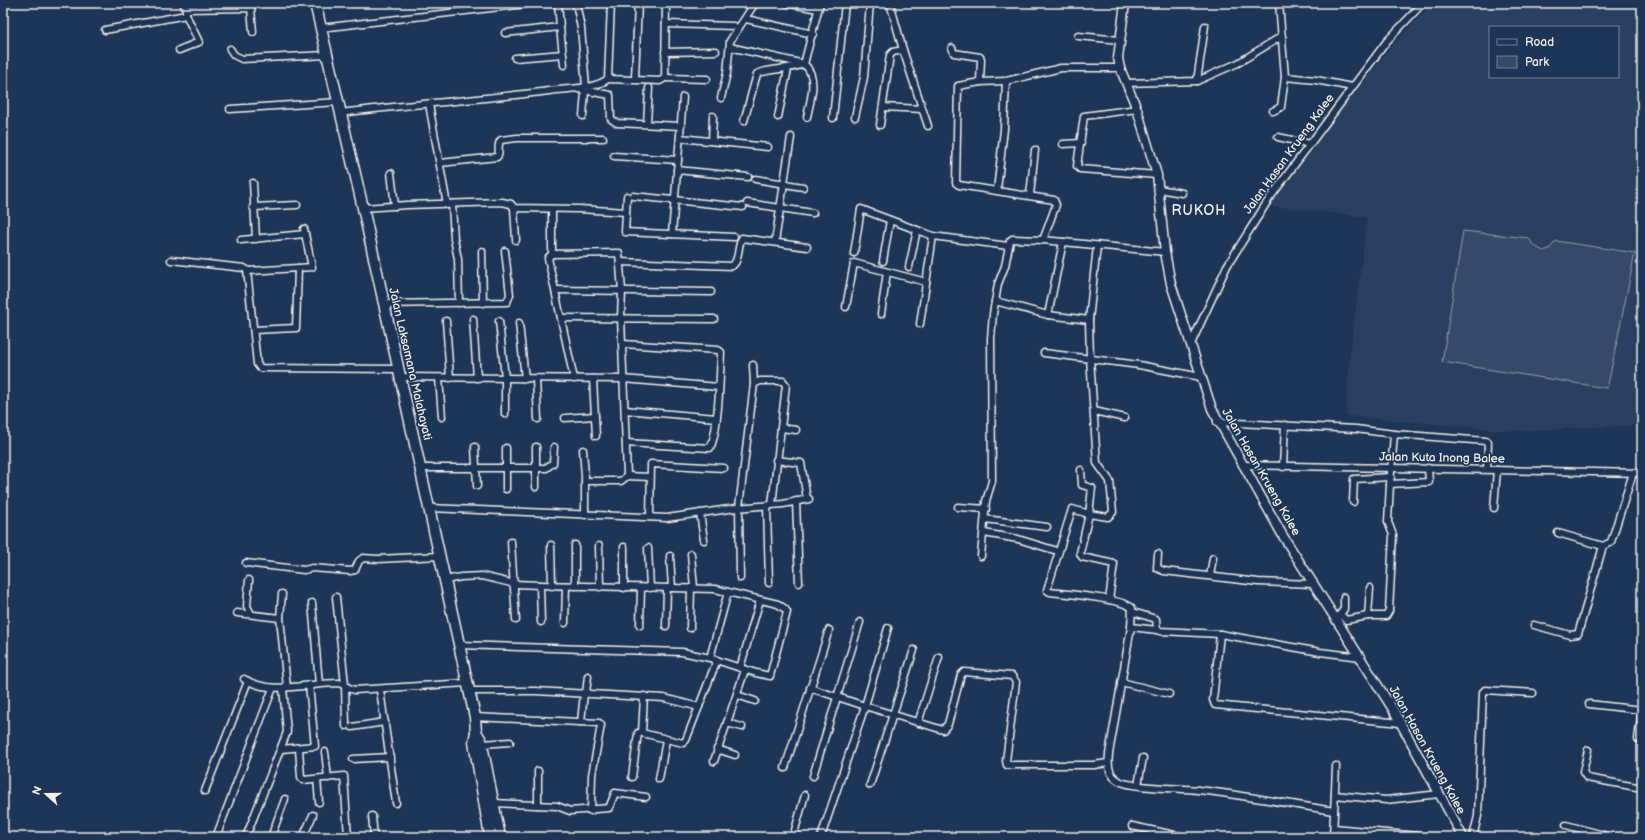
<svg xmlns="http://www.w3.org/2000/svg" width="1645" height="840" font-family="'Balsamiq Sans',sans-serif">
	<rect width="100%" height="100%" fill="#1d3557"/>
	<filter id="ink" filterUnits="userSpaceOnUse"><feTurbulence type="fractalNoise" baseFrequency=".025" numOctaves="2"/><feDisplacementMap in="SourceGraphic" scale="8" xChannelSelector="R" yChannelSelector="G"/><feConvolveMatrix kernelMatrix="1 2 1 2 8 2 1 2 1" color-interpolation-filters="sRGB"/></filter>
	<g filter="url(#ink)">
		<path fill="#2a4060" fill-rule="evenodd" d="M1433 3H1642V425L1513 431 1346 416 1350 354 1367 217 1270 206 1345 105 1395 42ZM1490 27H1618V77H1490Z"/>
		<path fill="#354a67" stroke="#949ea8" d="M1463 231 1529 238 1533 245 1543 251 1549 249 1556 241 1635 253 1608 385 1606 388 1442 362Z"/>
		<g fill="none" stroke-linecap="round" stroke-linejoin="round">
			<g stroke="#f4f1e8" stroke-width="9">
				<g id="minor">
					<path d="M576 3 581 28 586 87"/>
					<path d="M786 3 818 9"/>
					<path d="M890 3 903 50 928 126"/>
					<path d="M186 9 251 8 253 32"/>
					<path d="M746 19 813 34"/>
					<path d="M666 24 734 26"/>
					<path d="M560 27 564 65"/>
					<path d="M321 28 535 3"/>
					<path d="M105 30 186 15"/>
					<path d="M505 33 560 27 558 3"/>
					<path d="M1078 36 1120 40"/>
					<path d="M730 47 804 64C819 77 810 101 807 117"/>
					<path d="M952 48 954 53 980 57 981 59 980 82 958 86 956 183 959 185 1054 200 1056 205 1043 240"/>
					<path d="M230 49 234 55 242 59 327 55"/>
					<path d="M179 50 199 42 186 15V9L183 3"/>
					<path d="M665 52 716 51"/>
					<path d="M515 58 563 54"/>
					<path d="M804 64 820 3"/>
					<path d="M1285 77 1316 80 1352 87"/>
					<path d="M665 78 707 79"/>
					<path d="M608 79 660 81 665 78 666 3"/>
					<path d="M635 79 638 3"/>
					<path d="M1197 81 1205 26"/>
					<path d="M980 82 1006 81"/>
					<path d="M1126 83 1197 81 1238 63 1282 36"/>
					<path d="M578 89 610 95 611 119 617 123 681 126"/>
					<path d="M721 98 727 73 730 41 755 3"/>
					<path d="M429 104 447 205"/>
					<path d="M883 107 922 109"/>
					<path d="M230 109 338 102"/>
					<path d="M1137 109 1084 116 1077 166 1080 169 1157 175"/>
					<path d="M1273 111 1281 107 1285 77 1279 3"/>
					<path d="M341 113C410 104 480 100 549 91 569 88 592 90 608 79L611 3"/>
					<path d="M583 116 585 92"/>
					<path d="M778 117 788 69"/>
					<path d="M855 117 864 77 870 3"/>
					<path d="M833 118 845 3"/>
					<path d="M744 121 757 74C768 68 790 70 804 64"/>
					<path d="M647 124 649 88"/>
					<path d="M880 125 890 55 893 52 903 50"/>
					<path d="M1278 137 1310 144"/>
					<path d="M680 138 768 147"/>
					<path d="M712 141 713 116"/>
					<path d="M1063 144 1081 143"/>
					<path d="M614 156 678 160"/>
					<path d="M440 163 497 157C501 152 496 145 501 140L517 138H603"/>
					<path d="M677 170 748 177"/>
					<path d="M391 173 395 206"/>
					<path d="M755 179 803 187"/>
					<path d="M253 183 256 239"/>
					<path d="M1159 189 1182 193"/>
					<path d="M997 190 1004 129 1006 81 1061 68H1120"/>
					<path d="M1030 195 1035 150"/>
					<path d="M627 196 625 232 734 237"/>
					<path d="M633 196 743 207"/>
					<path d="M747 203 813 213"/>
					<path d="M452 204 454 239 458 259 459 303"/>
					<path d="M253 207 297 205"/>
					<path d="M363 208 407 205 502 202 511 204 514 208 579 209 626 212"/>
					<path d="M514 208 516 240"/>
					<path d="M552 209V254L548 258 574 379"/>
					<path d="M672 234 683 97"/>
					<path d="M241 240 305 234"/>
					<path d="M775 242 791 137"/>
					<path d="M1097 246 1089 320 1090 358 1097 463 1110 481 1113 512 1108 517 1089 514 1080 553 1082 557 1114 564 1109 600"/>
					<path d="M482 251 483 303"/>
					<path d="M854 253 861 209 933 236 1008 246"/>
					<path d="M552 254 619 253 622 291 621 317 627 476 621 481H585"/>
					<path d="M171 260 244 268 247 270 257 364 260 368 398 369"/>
					<path d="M883 261 890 220"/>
					<path d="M620 262 732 266C740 261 737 246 742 238L807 247"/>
					<path d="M909 267 917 230"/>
					<path d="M298 268 312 267 304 229"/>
					<path d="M248 271 298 268 296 328 254 330"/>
					<path d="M555 290 711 292"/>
					<path d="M995 301 1048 315 1063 242"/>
					<path d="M384 304 507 302 510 295 505 251"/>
					<path d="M846 307 854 263 926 282"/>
					<path d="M881 314 887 272"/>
					<path d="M1048 315 1089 320"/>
					<path d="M561 318 714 319"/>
					<path d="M473 319 477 378"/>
					<path d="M446 321 450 378"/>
					<path d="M499 321 505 378V414"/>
					<path d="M519 323 525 379"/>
					<path d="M920 324 933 236"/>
					<path d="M623 344 718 350 721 352C720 372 719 432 710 448L626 443"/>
					<path d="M1191 344 1227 266 1269 199 1387 41 1423 3"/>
					<path d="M1044 353 1139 365 1201 377"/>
					<path d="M753 365 754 384"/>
					<path d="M400 377 623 379 719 387"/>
					<path d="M439 378 442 417"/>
					<path d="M536 379 538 419"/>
					<path d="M593 379 596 436"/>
					<path d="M625 410 716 418"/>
					<path d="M1094 411 1125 418"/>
					<path d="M565 418 595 416"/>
					<path d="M1217 422 1356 429 1394 434 1390 484"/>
					<path d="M781 428 796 430"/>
					<path d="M1394 434 1486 441 1488 442 1487 469"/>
					<path d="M475 447 477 486"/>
					<path d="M506 448V489"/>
					<path d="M583 450 585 476V515"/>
					<path d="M776 460 801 463 807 499"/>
					<path d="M1242 465 1642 473"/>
					<path d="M1283 467 1285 425"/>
					<path d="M420 468H546L553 463 554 447"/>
					<path d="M1081 470 1082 485 1092 488 1089 514 1072 509 1047 590 1050 592C1066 594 1122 598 1132 608L1131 627 1109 754C1108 764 1108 775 1119 781 1130 788 1181 788 1198 790 1244 795 1289 804 1334 811"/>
					<path d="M627 476 650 477"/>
					<path d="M536 487V447"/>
					<path d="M796 501 799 583"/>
					<path d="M1353 502 1354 479 1391 477"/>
					<path d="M767 506 769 583"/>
					<path d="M958 507 986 509"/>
					<path d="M429 508 667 518 736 508 783 504 809 499"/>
					<path d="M1494 508 1497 470"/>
					<path d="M700 513 704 540"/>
					<path d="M650 517 651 464 724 468"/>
					<path d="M985 519 1047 527"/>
					<path d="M984 533 1018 539 1054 550"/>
					<path d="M1558 533 1603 546 1611 542 1633 473"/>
					<path d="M511 542 516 620"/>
					<path d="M551 545 552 586"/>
					<path d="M599 546 600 587"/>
					<path d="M624 547V588"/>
					<path d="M648 548 650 588"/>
					<path d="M691 554 694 588"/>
					<path d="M1158 554 1157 568 1164 571 1258 582 1313 584"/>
					<path d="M670 556 672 588"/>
					<path d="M981 556 986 501 992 481 991 338 993 314 998 284 1005 266 1010 241 1012 239 1043 240 1165 252"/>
					<path d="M246 563 304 570 312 568 350 571 355 570 359 561 363 558 378 559 440 556"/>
					<path d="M1210 576 1213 558"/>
					<path d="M740 578 739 507 754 384 760 381H783L786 385 772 505"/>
					<path d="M249 580 247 606 251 614"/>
					<path d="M445 580 461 577 482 576 515 584 540 585 715 589 778 604 785 609 787 612 770 676 756 673 710 658 682 652 458 645"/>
					<path d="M540 585 541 622"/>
					<path d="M575 586V545"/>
					<path d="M282 594 280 618 287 687"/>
					<path d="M336 597 345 685 346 726"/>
					<path d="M312 603 319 684"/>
					<path d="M1133 612 1156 619 1157 630 1160 631 1220 634 1320 652 1361 657"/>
					<path d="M237 613 280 618"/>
					<path d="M1341 615 1346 620 1368 616H1386L1389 611 1393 535 1388 522 1390 484 1429 482 1428 468"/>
					<path d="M1368 616 1370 588"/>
					<path d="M1338 617 1344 609V597"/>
					<path d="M565 623 566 586"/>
					<path d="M640 625 641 588"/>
					<path d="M1534 625 1570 635 1578 634 1603 546"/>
					<path d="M666 626 667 588"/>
					<path d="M1131 627 1157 630"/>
					<path d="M690 628 691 588"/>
					<path d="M888 628 865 706 943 730 948 724 961 675 964 672 1012 676 1016 682 1006 761 1007 765H1094L1108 763"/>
					<path d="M1220 634 1213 700 1215 705 1401 723"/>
					<path d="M710 658 728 592"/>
					<path d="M740 668 760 600"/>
					<path d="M244 679C272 696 308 683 339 683 345 685 348 689 355 690L467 683"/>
					<path d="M1121 682 1169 694"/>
					<path d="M810 688 865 706 821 837"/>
					<path d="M380 690 396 803"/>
					<path d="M469 691H535L664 698 699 707"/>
					<path d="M586 693 588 676"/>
					<path d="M737 695 755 701"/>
					<path d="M644 696 642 733 683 743 686 740 717 660"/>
					<path d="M1589 704 1642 710"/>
					<path d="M475 717 599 723 601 725 592 775 591 811"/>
					<path d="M581 722 584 693"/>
					<path d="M727 723 742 727"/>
					<path d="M918 723 939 657"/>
					<path d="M352 727 385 722"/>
					<path d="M1638 739 1642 710"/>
					<path d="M482 744 510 742"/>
					<path d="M281 749 315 746 309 685"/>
					<path d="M299 749 301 777 303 780 344 776 348 837"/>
					<path d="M717 749 735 755"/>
					<path d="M1588 750 1583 772 1587 778 1642 788"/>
					<path d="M325 752 328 778"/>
					<path d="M353 759 390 757"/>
					<path d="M714 761 745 670"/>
					<path d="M785 768 829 630"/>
					<path d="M813 776 860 622"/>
					<path d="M632 777 638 733H642"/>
					<path d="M317 779 319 802"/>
					<path d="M659 779 666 740"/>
					<path d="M870 785 914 650"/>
					<path d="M1138 785 1143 758"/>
					<path d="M205 791 248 681"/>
					<path d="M1335 795 1386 800 1439 794"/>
					<path d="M494 803 557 806 570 811 609 808 615 793 646 797"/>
					<path d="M538 805V771"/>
					<path d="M372 816 374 837"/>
					<path d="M1566 825 1611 837"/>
					<path d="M1132 826 1184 837"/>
					<path d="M1334 828 1428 837"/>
					<path d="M216 837 273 688"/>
					<path d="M246 837 287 732 283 688"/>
					<path d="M271 837 285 799"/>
					<path d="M303 837 313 815"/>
					<path d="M799 837 795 834V830L805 795"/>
					<path d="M1333 837 1336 766"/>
					<path d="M1473 837 1478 816 1483 692 1485 690 1533 693"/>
				</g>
			</g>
			<g stroke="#f4f1e8" stroke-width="11">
				<path id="tertiary" d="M1125 3 1118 58 1120 68 1137 109 1157 175 1165 252 1171 284 1212 409 1283 536 1394 711 1463 837"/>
			</g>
			<g stroke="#f4f1e8" stroke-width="13">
				<g id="trunk">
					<path d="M315 3 363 208 475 717 476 732 474 742 490 837"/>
					<path d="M476 732 481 740 500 837"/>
				</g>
			</g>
			<use href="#minor" stroke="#1d3557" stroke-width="6"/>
			<use href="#tertiary" stroke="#1d3557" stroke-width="8"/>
			<use href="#trunk" stroke="#1d3557" stroke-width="10"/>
		</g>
	</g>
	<g text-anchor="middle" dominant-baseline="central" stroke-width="3.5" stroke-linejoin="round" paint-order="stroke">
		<g font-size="12" fill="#f4f1e8" stroke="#1d3557">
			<text transform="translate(1289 154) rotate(-54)">Jalan Hasan Krueng Kalee</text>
			<text transform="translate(410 364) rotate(77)">Jalan Laksamana Malahayati</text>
			<text transform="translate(1442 458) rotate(1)">Jalan Kuta Inong Balee</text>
			<text transform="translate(1261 472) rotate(60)">Jalan Hasan Krueng Kalee</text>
			<text transform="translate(1427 750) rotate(61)">Jalan Hasan Krueng Kalee</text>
		</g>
		<g font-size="14" letter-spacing="1" fill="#f4f1e8" stroke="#1d3557">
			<text x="1199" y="210">RUKOH</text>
		</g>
	</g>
	<rect width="1645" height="840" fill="none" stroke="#1d3557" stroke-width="16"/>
	<rect x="8" y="8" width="1629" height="824" fill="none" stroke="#f4f1e8" stroke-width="1.5" filter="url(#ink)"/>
	<rect x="1489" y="26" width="130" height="52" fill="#1d3557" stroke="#738091"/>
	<rect x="1497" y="39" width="20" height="6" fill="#1d3557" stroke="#738091"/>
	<text x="1525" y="46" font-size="12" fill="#f4f1e8">Road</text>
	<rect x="1497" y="56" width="20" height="12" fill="#354a67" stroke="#738091"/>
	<text x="1525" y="66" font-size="12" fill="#f4f1e8">Park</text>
	<g transform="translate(46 794) rotate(291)" stroke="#1d3557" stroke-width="3" paint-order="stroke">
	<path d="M0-3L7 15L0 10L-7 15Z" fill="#f4f1e8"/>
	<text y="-6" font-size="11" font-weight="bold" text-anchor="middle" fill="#f4f1e8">N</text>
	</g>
</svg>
